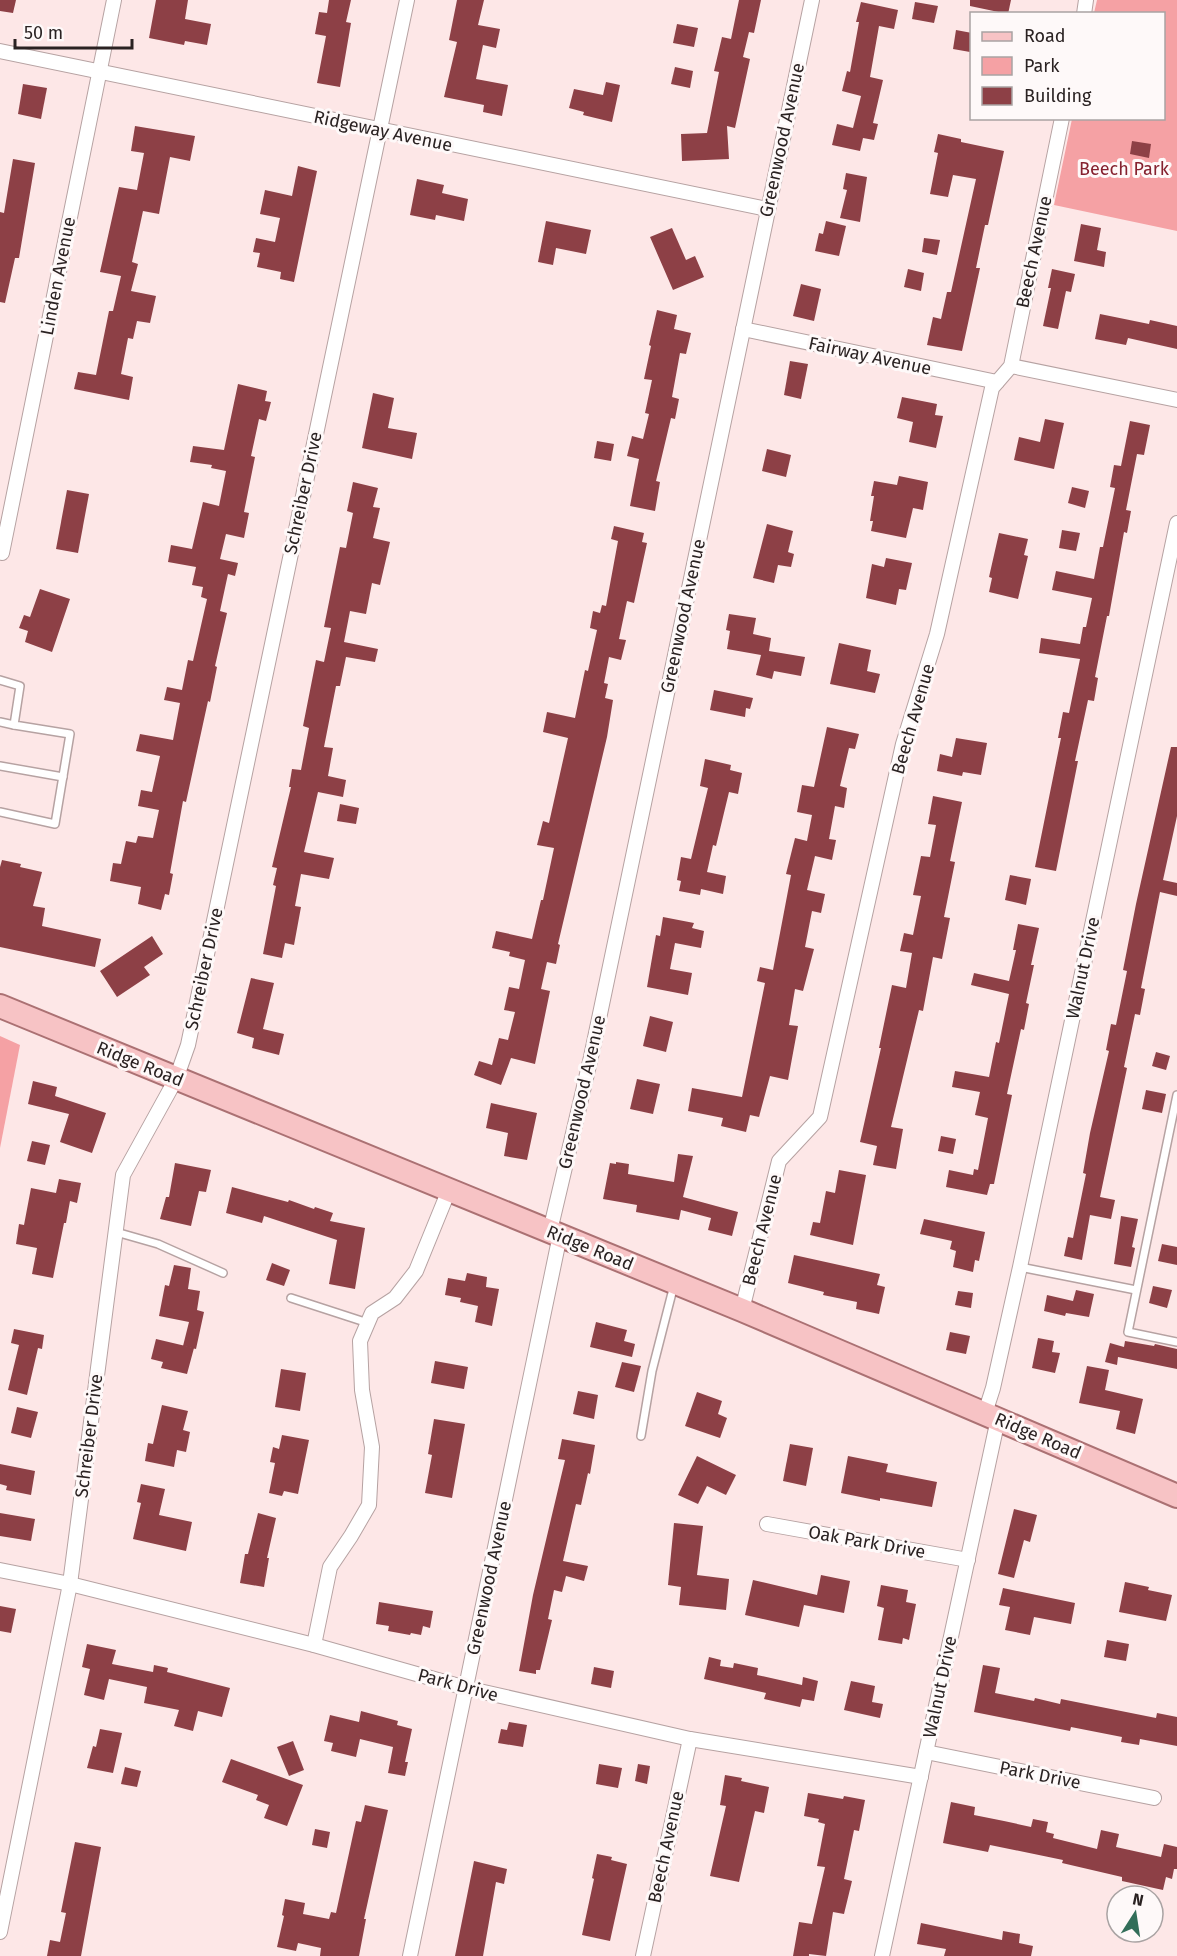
<svg xmlns="http://www.w3.org/2000/svg" width="1177" height="1956" viewBox="0 0 1177 1956" font-family="'Fira Sans',sans-serif">
<rect width="100%" height="100%" fill="#fde7e7"/>
<!-- green -->
<g fill="#f5a1a4">
<path d="M1097,0h80v231l-123,-26 18,-86 92,-1v-104l-70,-1z"/>
<path d="M0,1036l20,9 -20,103z"/>
</g>
<!-- building -->
<g fill="#8d4046">
<path d="M0,0h16l-3,13 -13,-2z"/>
<path d="M156,0h32l-3,19 26,5 -4,21 -22,-4 -1,4 -35,-7z"/>
<path d="M329,0h22l-5,22 5,1 -11,64 -23,-4 9,-47 -11,-2 4,-22 8,1z"/>
<path d="M457,0h27l-6,25 22,4 -4,19 -13,-3 -7,34 32,6 -6,31 -19,-4 1,-7 -40,-8 13,-55 -8,-2z"/>
<path d="M739,0h22l-7,33 -5,-1 -6,25 7,2 -15,69 -8,-2 2,33 -47,2 -1,-27 26,-1 12,-61 -5,-1 8,-34 9,2z"/>
<path d="M970,0h41l-3,14 -38,-8z"/>
<path d="M861,2l37,8 -4,19 -15,-3 -9,51 13,3 -10,43 5,1 -4,16 -11,-2 -3,13 -28,-6 5,-21 16,4 8,-32 -19,-5 5,-20 3,1 9,-50h-3z"/>
<path d="M915,2l23,4 -4,17 -22,-4z"/>
<path d="M677,24l21,4 -4,19 -21,-4z"/>
<path d="M956,30l16,3 -2,19 -17,-3z"/>
<path d="M675,67l18,4 -3,17 -19,-4z"/>
<path d="M606,82l14,3 -8,37 -29,-7 1,-3 -15,-4 5,-19 29,6z"/>
<path d="M23,84l24,4 -6,31 -23,-5z"/>
<path d="M135,126l60,10 -5,25 -20,-4 -11,57 -16,-3 -11,51 6,2 -7,27 25,5 -6,27 -13,-2 -4,18 -5,-1 -7,36 12,3 -4,23 -55,-11 4,-17 18,3 13,-64h4l8,-35 -21,-4 19,-85 18,3 7,-37 -13,-2z"/>
<path d="M938,134l23,5v3l43,9 -16,74h-3l-9,43h4l-18,83 -35,-6 6,-28 8,2 6,-27h4l25,-113 -23,-4 -5,22 -18,-3 8,-41 -4,-1z"/>
<path d="M1132,141l19,3 -2,14 -19,-4z"/>
<path d="M13,159l22,4 -16,95h-4l-10,45 -5,-1v-90l4,1z"/>
<path d="M298,166l19,5 -23,111 -14,-3 1,-7 -24,-5 3,-14 -7,-1 3,-14 19,4 5,-24 -20,-4 5,-24 27,6z"/>
<path d="M846,173l21,4 -7,45 -20,-4 7,-28 -4,-1z"/>
<path d="M417,179l27,6 -2,8 26,6 -4,22 -28,-6 -1,5 -25,-5z"/>
<path d="M546,221l45,9 -5,24 -30,-6 -3,17 -15,-3z"/>
<path d="M826,221l20,5 -7,30 -24,-5 4,-18 4,1z"/>
<path d="M1081,224l20,4 -4,22 9,2 -2,15 -30,-6z"/>
<path d="M672,228l14,32 9,-4 9,21 -31,13 -23,-53z"/>
<path d="M924,238l16,2 -3,15 -15,-3z"/>
<path d="M908,269l16,4 -3,18 -17,-4z"/>
<path d="M1052,269l23,5 -4,18 -5,-1 -8,38 -15,-3 8,-38h-3z"/>
<path d="M801,284l20,5 -7,32 -21,-5z"/>
<path d="M657,310l20,5 -3,14 17,4 -5,21 -6,-1 -8,44 7,2 -4,20 -4,-1 -15,63 4,1 -5,29 -25,-5 9,-47 -12,-3 5,-20 11,3 6,-25 -4,-1 7,-33 -8,-1 7,-33 -2,-1z"/>
<path d="M1100,314l49,10 1,-4 27,6v23l-49,-11 -2,7 -31,-6z"/>
<path d="M790,361l18,3 -7,35 -17,-4z"/>
<path d="M238,384l29,7 -2,10 6,1 -5,19 -7,-2 -8,37 4,1 -11,55 5,1 -5,25 -18,-4 -6,25 18,4 -3,13 -7,-2 -8,37 7,2 -12,53 2,1 -7,35 -2,-1 -22,101 -3,-1 -13,72 3,1 -4,21 -4,-1 -4,16 -23,-6 3,-17 -31,-6 3,-18 8,1 5,-23 10,2 2,-7 15,2 6,-28 -21,-4 3,-16 11,2 8,-36 -24,-5 4,-17 33,6 7,-37 -16,-3 3,-13 15,3 6,-30 5,1 14,-62 -6,-2 2,-10 -11,-2 4,-18 -28,-5 3,-17 21,4 11,-47 16,4 7,-35 -15,-3 1,-3 -22,-3 3,-16 31,4z"/>
<path d="M373,393l21,5 -6,30 29,5 -5,26 -50,-11z"/>
<path d="M902,397l35,7 -2,11 8,1 -7,32 -27,-6 4,-20 -16,-4z"/>
<path d="M1045,419l19,4 -10,46 -40,-9 5,-23 21,5z"/>
<path d="M1130,421l20,4 -6,30 -7,-1 -11,56 5,1 -4,22 -3,-1 -15,84h-2l-12,61 3,1 -4,23 -6,-1 -13,61h3l-22,110 -21,-4 26,-129h-3l5,-26 6,1 11,-54 -41,-6 2,-15 39,6 3,-17h3l6,-29 -40,-8 4,-19 38,8 6,-32h3l12,-59 -5,-1 4,-22 7,1z"/>
<path d="M597,441l17,3 -3,17 -17,-3z"/>
<path d="M767,449l24,6 -5,22 -24,-6z"/>
<path d="M899,476l29,6 -5,28 -10,-2 -7,30 -35,-7 2,-10h-3l4,-25h-3l3,-15 23,4z"/>
<path d="M353,482l25,6 -5,19 7,1 -7,30 17,4 -10,43 -8,-2 -6,31 -16,-3 -6,31 34,7 -3,13 -29,-5 -6,29h-4l-12,61 9,1 -5,28 18,4 -3,17 -25,-5 -14,60 30,6 -5,21 -28,-5 -6,32 6,1 -7,38 -9,-2 -3,15 -19,-4 13,-68 -3,-1 4,-17 -5,-1 19,-80h-2l3,-18 9,1 8,-42 -6,-2 13,-66 8,2 7,-34 -7,-1 16,-80 6,1 7,-35 -6,-2z"/>
<path d="M1072,487l17,4 -4,17 -17,-5z"/>
<path d="M67,490l22,4 -11,59 -22,-4z"/>
<path d="M767,524l26,7 -5,21 6,2 -3,13 -13,-2 -4,18 -21,-5z"/>
<path d="M614,526l30,7 -2,9 5,1 -13,60 -7,-2 -8,38 7,1 -5,20 -12,-3 -5,26 4,1 -3,14 8,2 -6,37 -49,207 2,1 -4,19 -9,-2 -6,27 9,2 -15,73 -24,-6 -10,27 -27,-10 5,-14 13,4 7,-27 9,2 7,-28 -11,-2 5,-23 10,2 6,-29 -16,-4 1,-4 -18,-4 4,-17 36,8 9,-39h2l11,-52 -17,-3 6,-24 6,2 19,-85 -25,-6 4,-20 28,6 10,-48 3,1 9,-41 -7,-2 3,-17 7,2 2,-8 4,1 12,-65 -7,-2z"/>
<path d="M1062,530l18,3 -4,18 -17,-3z"/>
<path d="M999,533l29,6 -4,16 4,1 -10,43 -29,-7 3,-14 -3,-1z"/>
<path d="M886,558l26,5 -6,27 -7,-1 -3,16 -30,-7 6,-34 12,3z"/>
<path d="M40,589l30,10 -18,53 -27,-10 3,-11 -9,-3 5,-13 6,2z"/>
<path d="M729,614l27,4 -3,16 18,4 -2,13 36,6 -4,19 -27,-5 -2,8 -16,-4 5,-20 -34,-6 3,-18 -4,-1z"/>
<path d="M839,643l32,7 -4,21 13,3 -5,19 -45,-9z"/>
<path d="M714,690l39,8 -3,11 -4,-1 -1,9 -35,-7z"/>
<path d="M827,727l32,7 -4,15 -6,-1 -9,38 7,2 -3,20 -9,-2 -6,33 7,1 -4,20 -17,-4 -8,34 18,4 -4,19 -9,-2 -7,36 9,2 -11,42 -8,-2 -6,36 9,1 -10,54 -18,-4 -11,41 -9,-2 -4,17 -25,-6 2,-8 -35,-7 4,-23 50,9 23,-114 -8,-2 3,-14 13,3 18,-95 -5,-1 9,-36 12,3 5,-26 -15,-3 5,-27 12,2z"/>
<path d="M956,738l31,5 -6,32 -18,-3 -1,4 -25,-5 3,-17 12,3z"/>
<path d="M1171,747h6v69l-14,64 14,3v13l-17,-4 -19,96 4,1 -5,26 -5,-1 -11,53 3,1 -27,129 15,3 -4,19 -21,-4 -8,45 -18,-4 4,-19 5,1 13,-64 -3,-1 7,-40 19,-82 -3,-1 5,-26 5,1 11,-54 -4,-1 13,-66z"/>
<path d="M705,759l26,6 -1,5 12,3 -4,21 -9,-2 -13,54 -3,-1 -6,27 19,4 -3,18 -22,-5 -1,6 -21,-4 2,-10 -4,-1 4,-23 10,2 17,-71 -8,-2z"/>
<path d="M933,796l29,6 -12,59 5,1 -11,55 6,1 -8,41 -9,-2 -10,54 -4,-1 -28,117 12,2 -7,40 -23,-4 4,-19 -17,-4 21,-94h-2l13,-63 14,3 6,-35 -12,-2 4,-18 9,2 8,-39 -8,-1 8,-39 9,1 6,-32 -8,-1z"/>
<path d="M340,804l19,4 -3,16 -19,-3z"/>
<path d="M2,860l19,4 -1,3 22,5 -9,34 12,2 -3,18 59,13 -6,28 -95,-20v-80z"/>
<path d="M1010,875l21,4 -5,26 -21,-5z"/>
<path d="M663,917l31,6 -2,5 12,3 -3,17 -26,-5 -5,26 22,4 -4,22 -41,-8 9,-52 4,1z"/>
<path d="M1018,924l21,4 -8,37h3l-8,38 3,1 -5,26 -3,-1 -14,65 5,1 -18,89h-4l-3,11 -41,-8 3,-17 24,5 1,-6 4,1 10,-52 -13,-3 5,-23 -28,-5 3,-16 34,6 7,-35 3,1 10,-49 -38,-9 3,-12 35,8 7,-31h-3z"/>
<path d="M152,936l11,18 -19,13 6,8 -33,22 -17,-26z"/>
<path d="M251,978l23,5 -11,46 21,5 -5,21 -27,-7 2,-10 -17,-5z"/>
<path d="M650,1016l23,6 -7,30 -23,-6z"/>
<path d="M1156,1052l14,4 -4,14 -14,-4z"/>
<path d="M637,1079l23,5 -7,30 -23,-5z"/>
<path d="M33,1081l24,6 -2,9 51,17 -14,40 -32,-11 9,-28 -41,-10z"/>
<path d="M1146,1090l20,4 -4,19 -20,-4z"/>
<path d="M491,1103l46,10 -10,47 -23,-4 4,-23 -22,-5z"/>
<path d="M941,1136l15,3 -3,15 -15,-3z"/>
<path d="M32,1141l18,4 -5,20 -18,-4z"/>
<path d="M678,1154l15,2 -10,41 55,15 -6,24 -24,-6 3,-12 -30,-8 -2,10 -43,-8 1,-7 -34,-6 7,-36 6,1v-2l13,2 -1,10 46,8z"/>
<path d="M175,1163l36,7 -5,22 -7,-1 -8,35 -31,-7 6,-22h3z"/>
<path d="M839,1170l27,5 -13,70 -43,-10 3,-13 7,1 6,-32 9,2z"/>
<path d="M59,1179l22,4 -4,20 -7,-2 -4,22h-2l-11,55 -21,-4 5,-26 -21,-4 3,-20 5,1 7,-37 25,5z"/>
<path d="M232,1187l56,15 1,-2 25,9 1,-2 18,6 -3,8 35,7 -10,61 -26,-5 8,-44 -73,-24 -2,7 -36,-10z"/>
<path d="M1121,1216l17,3 -6,28 3,1 -4,19 -17,-3z"/>
<path d="M924,1219l61,13 -6,29 -4,-1 -2,12 -20,-5 3,-16 -6,-2 2,-8 -32,-7z"/>
<path d="M1162,1244l15,3v18l-19,-4z"/>
<path d="M794,1255l86,19 -3,11 8,2 -6,27 -23,-5 1,-7 -34,-7 1,-3 -36,-9z"/>
<path d="M272,1263l18,7 -6,16 -18,-6z"/>
<path d="M174,1265l17,3 -3,21 12,2 -3,19 7,2 -8,37 -13,-3 6,-24 -30,-6 6,-31 4,1z"/>
<path d="M467,1273l20,4 -1,10 13,2 -7,37 -17,-4 3,-16 -18,-4 1,-4 -16,-3 3,-17 17,3z"/>
<path d="M1153,1286l19,4 -5,18 -18,-5z"/>
<path d="M1076,1290l18,4 -5,23 -23,-4 -1,3 -21,-5 3,-16 26,6z"/>
<path d="M958,1291l15,2 -2,15 -16,-3z"/>
<path d="M596,1322l31,8 -3,11 11,3 -3,13 -42,-10z"/>
<path d="M14,1329l30,6 -2,14 -4,-1 -11,47 -19,-5 11,-45 -8,-2z"/>
<path d="M950,1332l20,4 -4,18 -20,-4z"/>
<path d="M1038,1338l16,3 -2,11 8,1 -5,20 -23,-5z"/>
<path d="M156,1339l38,9 -7,26 -26,-6 2,-6 -12,-3z"/>
<path d="M1125,1341l29,5 1,-2 22,5v20l-59,-12 -1,8 -12,-3 5,-19 14,4z"/>
<path d="M435,1361l33,6 -4,22 -33,-6z"/>
<path d="M622,1362l19,4 -7,26 -19,-5z"/>
<path d="M1087,1366l22,4 -4,20 38,9 -8,35 -19,-5 4,-18 -41,-8z"/>
<path d="M281,1369l25,4 -6,38 -25,-4z"/>
<path d="M578,1391l20,4 -4,24 -21,-5z"/>
<path d="M697,1392l25,9 -4,13 9,4 -7,20 -35,-12z"/>
<path d="M162,1405l26,6 -5,19 7,2 -4,20 -9,-2 -3,17 -29,-6 3,-18 5,1z"/>
<path d="M17,1407l21,5 -7,26 -20,-5z"/>
<path d="M434,1419l31,5 -13,74 -27,-5 7,-38 -4,-1z"/>
<path d="M282,1435l27,5 -11,54 -14,-3 -2,5 -13,-3 6,-30 -5,-1 3,-15 6,2z"/>
<path d="M562,1439l33,6 -5,29 -2,-1 -7,32 -5,-1 -13,57 25,5 -4,15 -18,-5 -4,16 -8,-2 -6,29 4,1 -12,50h-4v4l-17,-3 14,-76 32,-135 -7,-1z"/>
<path d="M790,1444l23,4 -7,38 -23,-5z"/>
<path d="M697,1456l39,19 -10,20 -19,-9 -9,18 -20,-9z"/>
<path d="M848,1456l40,8 -2,8 51,10 -5,25 -52,-9v3l-39,-8z"/>
<path d="M0,1464l35,7 -4,24 -25,-5 1,-4 -7,-2z"/>
<path d="M141,1484l24,5 -6,26 33,7 -6,29 -53,-12 8,-36 -4,-1z"/>
<path d="M1014,1509l23,6 -7,27 -6,-2 -10,38 -16,-4z"/>
<path d="M0,1513l35,6 -4,22 -31,-5z"/>
<path d="M258,1513l18,5 -9,40h2l-5,29 -24,-4 5,-29h3z"/>
<path d="M674,1523l29,3 -6,49 32,4 -3,31 -47,-5 2,-18 -13,-2z"/>
<path d="M821,1575l29,6 -6,32 -40,-8 -5,22 -54,-12 8,-35 64,15z"/>
<path d="M1125,1582l24,5 -1,3 24,5 -6,26 -47,-9z"/>
<path d="M881,1585l27,5 -2,12 10,2 -7,36 -6,-2 -1,6 -24,-4 6,-32 -7,-2z"/>
<path d="M1003,1588l72,15 -4,21 -37,-7 -4,18 -25,-5 5,-23 -11,-2z"/>
<path d="M379,1602l54,9 -3,17 -7,-2 -2,9 -10,-2 -1,2 -22,-4 1,-5 -13,-2z"/>
<path d="M0,1606l16,3 -5,24 -11,-2z"/>
<path d="M1107,1640l22,4 -3,17 -22,-4z"/>
<path d="M87,1644l29,6 -4,14 41,8 1,-7 14,3 -1,4 63,16 -8,29 -24,-6 -5,20 -19,-5 5,-16 -35,-7 3,-16 -38,-8 -5,21 -20,-5 6,-26 -8,-2z"/>
<path d="M709,1657l12,3 -1,6 13,2 1,-5 24,5 -1,7 45,10 1,-8 15,4 -4,20 -12,-2 -2,8 -36,-8 2,-6 -62,-14z"/>
<path d="M983,1665l17,3 -5,25 39,8 1,-3 25,6 1,-5 95,19 1,-5 20,4v29l-37,-7 -1,6 -18,-3 1,-5 -51,-10 -1,4 -96,-19z"/>
<path d="M594,1667l20,4 -3,17 -20,-4z"/>
<path d="M851,1681l24,5 -3,16 11,2 -3,14 -36,-8z"/>
<path d="M361,1711l37,10 -1,4 15,4 -7,33h3l-3,14 -17,-3 5,-26 -33,-8 -4,18 -25,-6 2,-8 -9,-2 6,-26 29,7z"/>
<path d="M509,1722l18,3 -4,22 -25,-4 3,-14 6,1z"/>
<path d="M100,1729l22,4 -9,40 -26,-5 6,-22 3,1z"/>
<path d="M293,1741l11,29 -15,6 -12,-29z"/>
<path d="M231,1759l72,26 -16,41 -23,-8 5,-13 -13,-5 2,-5 -36,-13z"/>
<path d="M599,1764l23,4 -4,20 -22,-4z"/>
<path d="M638,1764l12,2 -3,18 -12,-3z"/>
<path d="M125,1767l16,4 -4,16 -16,-3z"/>
<path d="M725,1775l17,3 -1,3 28,6 -5,26 -9,-2 -16,71 -29,-6 16,-70 -6,-1z"/>
<path d="M808,1793l35,6 1,-3 21,4 -6,31 -5,-1 -10,49 8,2 -8,33 -11,-2 -7,44 -17,-2v2h-16l6,-34 13,2 13,-57 -8,-1 8,-42 -7,-2 1,-3 -15,-3z"/>
<path d="M951,1802l24,5 -1,8 30,6 27,6 2,-8 15,3 -2,10 8,2 -1,4 44,11 4,-19 18,4 -3,13 45,10 3,-13 13,3v22h-3l-2,10 -6,-2 -3,13 -41,-9v-4l-60,-14 1,-3 -73,-15 -2,7 -45,-9z"/>
<path d="M365,1805l23,5 -24,109h2l-7,37h-39l1,-8 -23,-5 -2,8 -19,-4 7,-31 -2,-1 3,-16 20,4 -2,11 26,5 2,-7 5,1 20,-92 5,1z"/>
<path d="M315,1829l15,3 -3,16 -15,-3z"/>
<path d="M75,1842l26,5 -20,109h-34l3,-16 10,2 6,-29 -5,-1z"/>
<path d="M597,1854l15,3 -1,3 16,4 -17,77 -28,-6 12,-56 -2,-1z"/>
<path d="M474,1861l33,8 -3,15 -8,-2 -13,74h-28z"/>
<path d="M921,1923l81,17 1,-9 17,3 -1,9 14,3 -2,10h-87l2,-7 -29,-5z"/>
</g>
<g fill="none" stroke-linecap="round" stroke-linejoin="round">
<defs>
<g id="lane">
<path d="M0,680l20,6 -6,39 56,9 -15,90 -55,-12"/>
<path d="M0,722l14,3"/>
<path d="M0,766l63,11"/>
<path d="M1177,1095l-49,237 49,10"/>
<path d="M116,1232l42,12 65,29"/>
<path d="M1020,1267l116,23"/>
<path d="M291,1298l77,25"/>
<path d="M641,1436l11,-65 22,-86"/>
</g>
<g id="street">
<path d="M1084,14l2,-14"/>
<path d="M0,51l767,158"/>
<path d="M743,329l254,53"/>
<path d="M1011,366l166,34"/>
<path d="M2,553l112,-553"/>
<path d="M550,1231l41,-174 221,-1057"/>
<path d="M742,1310l37,-149 41,-44 83,-373 34,-110 55,-246 19,-22 51,-248"/>
<path d="M985,1413l8,-25 27,-121 157,-744"/>
<path d="M767,1524l201,36"/>
<path d="M0,1570l70,14 244,61 152,43 224,51 231,38"/>
<path d="M314,1645l16,-78 21,-31 18,-31 3,-58 -10,-57 -2,-49 12,-28 23,-15 21,-27 33,-81"/>
<path d="M926,1752l228,46"/>
<path d="M0,1932l70,-348 53,-409 53,-96 12,-34 219,-1045"/>
<path d="M410,1956l150,-721"/>
<path d="M643,1956l47,-217"/>
<path d="M882,1956l116,-537"/>
</g>
<path id="primary" d="M0,1006l742,304 435,186"/>
</defs>
<!-- lane casing -->
<use href="#lane" stroke="#b6a2a2" stroke-width="10"/>
<!-- street casing -->
<use href="#street" stroke="#b6a2a2" stroke-width="16"/>
<!-- primary casing -->
<use href="#primary" stroke="#ab7173" stroke-width="26"/>
<!-- lane -->
<use href="#lane" stroke="#fff" stroke-width="7"/>
<!-- street -->
<use href="#street" stroke="#fff" stroke-width="14"/>
<!-- primary -->
<use href="#primary" stroke="#f7c3c5" stroke-width="22"/>
</g>
<g text-anchor="middle" dominant-baseline="central" stroke-width="6" stroke-linejoin="round" paint-order="stroke">
<!-- street labels -->
<g font-size="18" fill="#2a2222" stroke="#fef9f9">
<text transform="translate(383 131) rotate(12)">Ridgeway Avenue</text>
<text transform="translate(782 140) rotate(-78)">Greenwood Avenue</text>
<text transform="translate(1034 252) rotate(-78)">Beech Avenue</text>
<text transform="translate(58 276) rotate(-79)">Linden Avenue</text>
<text transform="translate(870 356) rotate(12)">Fairway Avenue</text>
<text transform="translate(303 493) rotate(-78)">Schreiber Drive</text>
<text transform="translate(683 616) rotate(-78)">Greenwood Avenue</text>
<text transform="translate(913 719) rotate(-74)">Beech Avenue</text>
<text transform="translate(1083 968) rotate(-78)">Walnut Drive</text>
<text transform="translate(204 969) rotate(-78)">Schreiber Drive</text>
<text transform="translate(140 1064) rotate(22)">Ridge Road</text>
<text transform="translate(582 1092) rotate(-77)">Greenwood Avenue</text>
<text transform="translate(762 1230) rotate(-76)">Beech Avenue</text>
<text transform="translate(590 1248) rotate(22)">Ridge Road</text>
<text transform="translate(89 1436) rotate(-83)">Schreiber Drive</text>
<text transform="translate(1038 1436) rotate(23)">Ridge Road</text>
<text transform="translate(867 1542) rotate(10)">Oak Park Drive</text>
<text transform="translate(489 1578) rotate(-78)">Greenwood Avenue</text>
<text transform="translate(458 1685) rotate(15)">Park Drive</text>
<text transform="translate(940 1687) rotate(-78)">Walnut Drive</text>
<text transform="translate(1040 1775) rotate(11)">Park Drive</text>
<text transform="translate(666 1847) rotate(-78)">Beech Avenue</text>
</g>
<!-- park labels -->
<g font-size="18" fill="#85212f" stroke="#fef9f9">
<text x="1124" y="169">Beech Park</text>
</g>
</g>
<!-- legend -->
<rect x="970" y="12" width="195" height="108" fill="#fef9f9" stroke="#a9a3a3" stroke-width="1.5"/>
<rect x="982" y="32" width="30" height="9" fill="#f7c3c5" stroke="#a9a3a3" stroke-width="1.5"/>
<text x="1024" y="42" font-size="18" fill="#2a2222">Road</text>
<rect x="982" y="57" width="30" height="18" fill="#f5a1a4" stroke="#a9a3a3" stroke-width="1.5"/>
<text x="1024" y="72" font-size="18" fill="#2a2222">Park</text>
<rect x="982" y="87" width="30" height="18" fill="#8d4046" stroke="#a9a3a3" stroke-width="1.5"/>
<text x="1024" y="102" font-size="18" fill="#2a2222">Building</text>
<!-- north arrow -->
<g transform="translate(1135 1914) rotate(12)"><circle r="28" fill="#fef9f9" stroke="#a9a3a3" stroke-width="1.5"/>
<path d="M0-4.5L10 22L0 15L-10 22Z" fill="#326e59"/>
<text y="-9" font-size="16" font-weight="bold" text-anchor="middle" fill="#2a2222">N</text>
</g>
<!-- scale -->
<path d="M15 39v9h117v-9" fill="none" stroke="#2a2222" stroke-width="3"/>
<text x="24" y="39" font-size="18" fill="#2a2222" stroke="#fef9f9" stroke-width="4.5" paint-order="stroke">50 m</text>
</svg>
